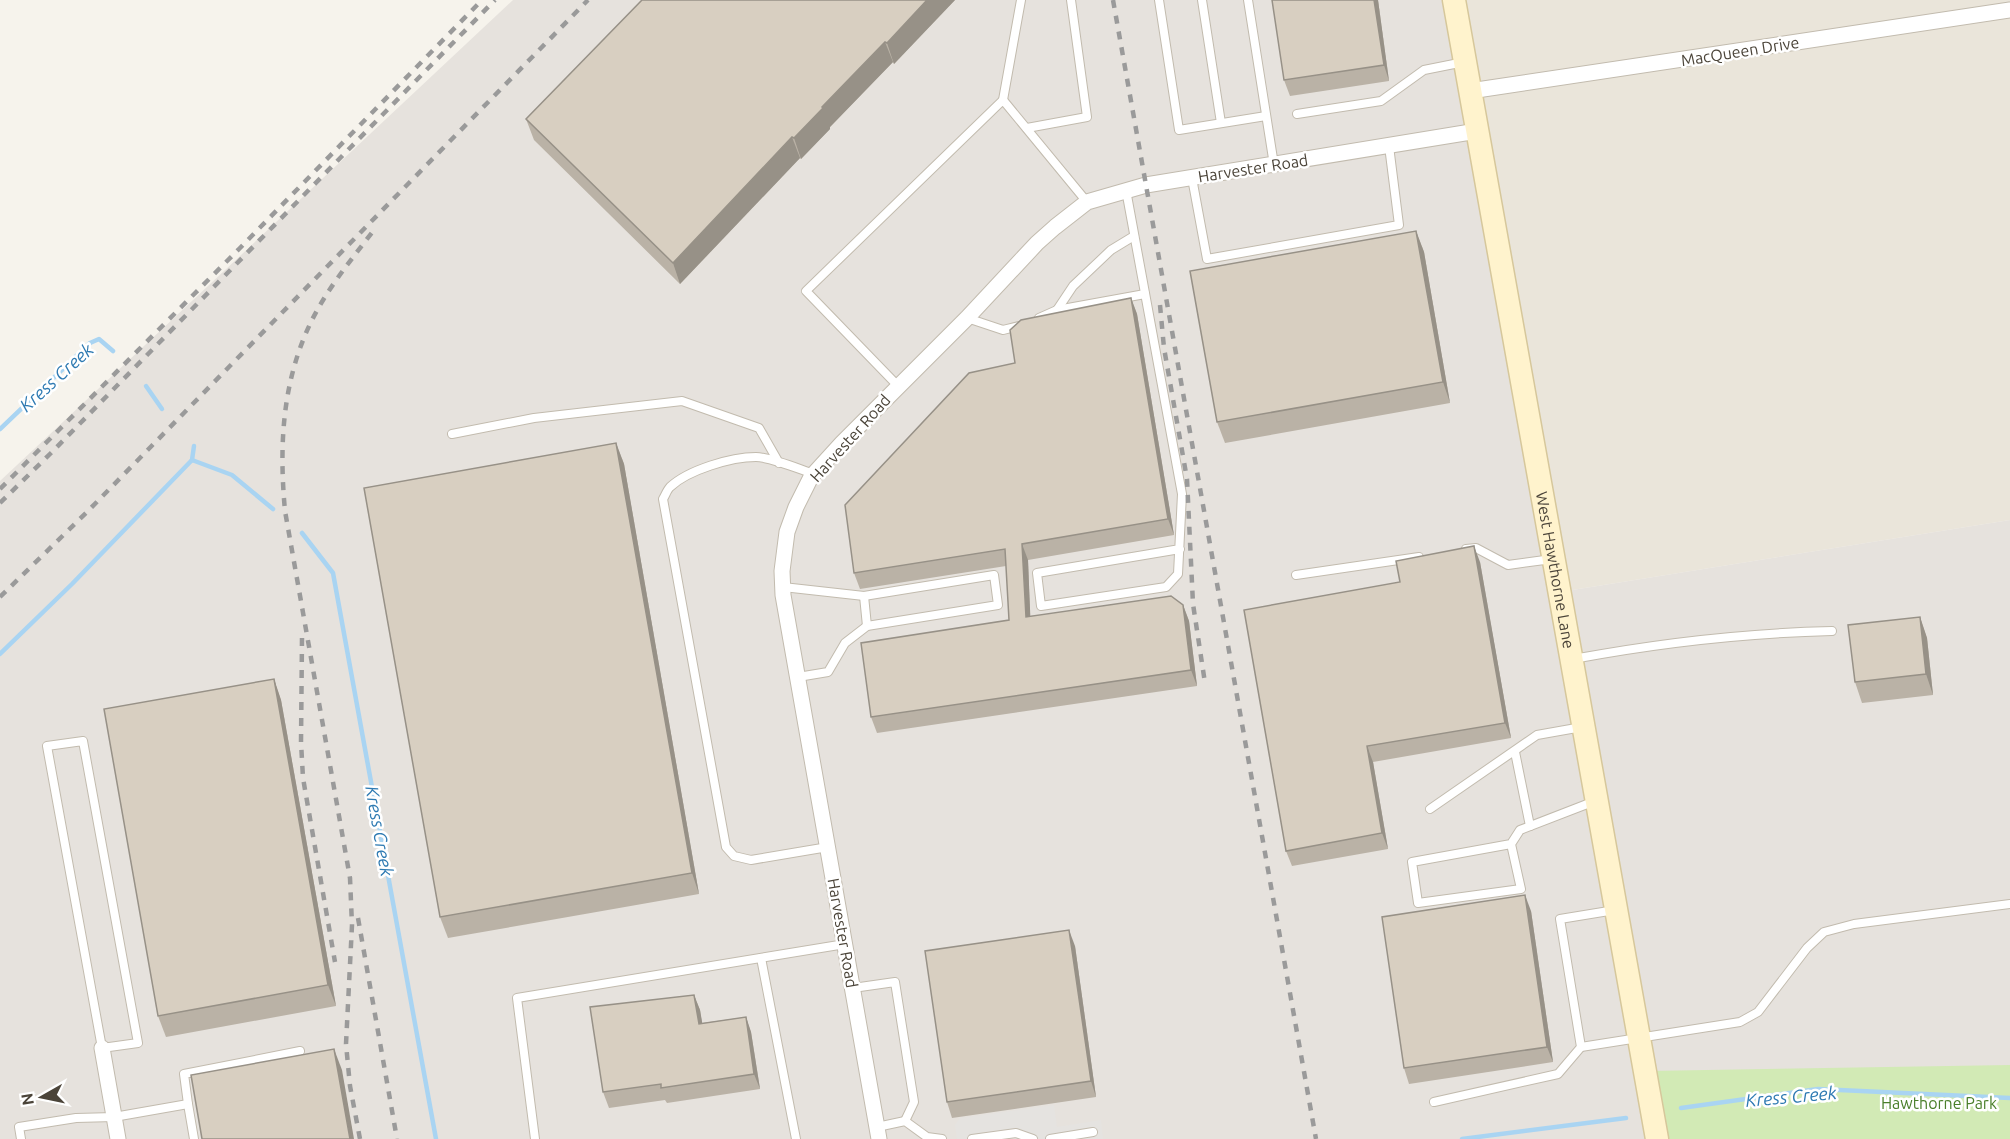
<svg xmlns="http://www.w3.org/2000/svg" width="2010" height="1139" viewBox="0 0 2010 1139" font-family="Ubuntu,sans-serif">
<rect width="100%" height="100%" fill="#f6f3ec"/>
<!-- residential -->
<path fill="#eae5da" d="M1462,0h548v520l-444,71z"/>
<!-- industrial -->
<path fill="#e6e2dd" d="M513,0h948l105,591 444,-71v548l-351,71h-1659v-658z"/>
<!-- green -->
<path fill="#d2eab5" d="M2010,1065v74h-353l-10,-68z"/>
<!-- parking -->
<path fill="#e5e3e0" d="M1054,1105l3,22 44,-7 2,19h-146l-2,-14 5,-7z"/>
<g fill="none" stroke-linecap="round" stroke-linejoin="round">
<!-- stream -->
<g stroke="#a9d4f2" stroke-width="4.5">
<path d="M146,386l16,23"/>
<path d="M0,429l90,-86 9,-4 14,12"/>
<path d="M192,460l40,15 41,34"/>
<path d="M192,460l2,-14"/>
<path d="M302,533l31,40 103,566"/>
<path d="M0,654l72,-70 120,-124"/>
<path d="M1681,1108l137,-19 192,9"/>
<path d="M1462,1139l164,-21"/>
</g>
<defs>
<g id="lane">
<path d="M1159,0l20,130 87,-14"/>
<path d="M1202,0l19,123"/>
<path d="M1248,0l26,165"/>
<path d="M1003,100l18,-100"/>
<path d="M1297,114l84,-13 43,-31 40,-8"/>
<path d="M1027,128l60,-11 -16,-117"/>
<path d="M1192,178l15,81 192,-34 -10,-79"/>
<path d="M1126,190l56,304 -4,80 -12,13 -125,19 -4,-33 143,-24"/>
<path d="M1057,310l16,-24 38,-36 23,-14"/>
<path d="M967,318l36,12 20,-5"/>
<path d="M1039,318l18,-8 88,-16"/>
<path d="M898,386l-92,-95 197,-191 84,102"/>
<path d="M452,434l82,-16 148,-17 77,27 20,35"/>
<path d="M814,474c-15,-5 -44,-17 -58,-17 -25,0 -68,13 -86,30 -3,3 -5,9 -7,12l63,348 8,9 17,4 77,-13"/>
<path d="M1466,549l10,-1 32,17 44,-6"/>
<path d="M1296,575l123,-18"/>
<path d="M783,587l81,9 130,-21 4,30 -131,21 -22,17 -17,29 -30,5"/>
<path d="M864,596l3,30"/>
<path d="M1573,659c86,-16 172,-26 259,-28"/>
<path d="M83,741l55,302 -36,5 -55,-302z"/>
<path d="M1515,752l15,74"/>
<path d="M1430,809l107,-74 45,-8"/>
<path d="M1511,844l-99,18 6,41 103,-14 -10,-45 9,-14 75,-29"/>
<path d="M761,958l35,181"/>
<path d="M853,988l42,-6 19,120 -9,19"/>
<path d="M1581,1047l159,-25 18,-10 49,-64 17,-16 30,-8 156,-20"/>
<path d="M1434,1102l124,-28 23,-27 -21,-128 55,-9"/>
<path d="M188,1104l-4,-30 116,-23"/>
<path d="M877,1127l28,-6 22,16 15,2"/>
<path d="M21,1139l-2,-12 57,-9 38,-1 74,-13 6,35"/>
<path d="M535,1139l-18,-141 328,-54"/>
<path d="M972,1139l44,-6 17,6"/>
<path d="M1050,1139l43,-7"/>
</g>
<g id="street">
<path d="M1470,91l540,-81"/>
<path d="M102,1048l16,91"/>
<path d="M879,1139l-96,-544 -1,-24 5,-39 9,-25 15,-30 31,-34 125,-125 70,-75 18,-16 32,-25 59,-17 331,-54"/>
</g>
<g id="secondary">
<path id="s1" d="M1454,0l203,1139"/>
</g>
</defs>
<!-- lane casing -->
<use href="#lane" stroke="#c2bbae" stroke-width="10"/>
<!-- street casing -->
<use href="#street" stroke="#c2bbae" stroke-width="17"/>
<!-- secondary casing -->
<use href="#secondary" stroke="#d6c79b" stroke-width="25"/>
<!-- lane -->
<use href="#lane" stroke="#fff" stroke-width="8"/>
<!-- street -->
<use href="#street" stroke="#fff" stroke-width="15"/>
<!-- secondary -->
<use href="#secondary" stroke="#fff3cd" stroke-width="22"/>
<!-- rail -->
<g stroke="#9a9a9a" stroke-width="4.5" stroke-dasharray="8 8" stroke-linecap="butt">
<path d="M1113,0l203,1139"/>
<path d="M1160,305l4,43 23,131 6,125 12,79"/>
<path d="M0,489l239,-240 243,-249"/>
<path d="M0,503l51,-50 444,-453"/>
<path d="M0,597l87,-85 501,-512"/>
<path d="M302,638l-1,104 2,36 32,184"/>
<path d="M358,918l39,221"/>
<path d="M360,1139l-10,-53 -4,-42 6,-119 -2,-47 -65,-367c-6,-65 -3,-129 26,-189 16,-33 40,-62 63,-92"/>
</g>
</g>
<!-- wall -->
<g fill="#bab2a6">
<path d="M642,0h313l-61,64 -1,-2 -63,65v2l-29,30 -1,-1 -120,126 -146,-144 -8,-21z"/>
<path d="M1378,0l11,81 -99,15 -6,-16z"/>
<path d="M1416,231l8,21 26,151 -225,40 -8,-21z"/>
<path d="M1131,298l6,16 37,221 -146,25 2,56 153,-11 6,16 8,65 -320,47 -6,-16 138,-97 -3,-54 -146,23 -6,-16 161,-210z"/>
<path d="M616,443l8,21 75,430 -251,44 -8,-21z"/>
<path d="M1480,562l31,176 -138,24 15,87 -96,17 -6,-15z"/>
<path d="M1920,617l7,21 6,57 -71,8 -7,-21z"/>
<path d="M274,679l7,21 55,306 -170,31 -8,-21z"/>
<path d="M1531,911l22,151 -144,22 -5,-16z"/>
<path d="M1075,946l21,151 -144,21 -5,-16z"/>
<path d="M694,995l6,15 2,13 44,-6 5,15 9,57 -93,14 -2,-3 -56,8 -6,-16z"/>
</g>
<!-- shaded-wall -->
<g fill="#979187">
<path d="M927,0h28l-61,64 -7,-21z"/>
<path d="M1374,0h4l11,81 -5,-16z"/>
<path d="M885,42l8,20 -63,65v2l-29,30 -7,-21 28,-31z"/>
<path d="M792,137l8,21 -120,126 -7,-21z"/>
<path d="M1416,231l8,21 26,151 -7,-21z"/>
<path d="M1131,298l6,16 37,221 -6,-16z"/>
<path d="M616,443l8,21 75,430 -7,-21z"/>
<path d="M1022,544l6,16 3,73 -5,-16z"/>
<path d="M1474,546l6,16 31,176 -6,-15z"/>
<path d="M1183,605l6,16 8,65 -6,-16z"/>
<path d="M1920,617l7,21 6,57 -7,-21z"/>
<path d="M274,679l7,21 55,306 -8,-21z"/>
<path d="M1367,746l6,16 15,87 -6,-16z"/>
<path d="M1525,895l6,16 22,151 -6,-15z"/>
<path d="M1069,930l6,16 21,151 -5,-16z"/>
<path d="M694,995l6,15 5,29 -6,-15z"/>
<path d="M746,1017l5,15 9,57 -6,-15z"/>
<path d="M334,1049l8,21 12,69h-4z"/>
</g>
<!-- building -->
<g fill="#d8cfc1" stroke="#979187" stroke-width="1.5">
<path d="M642,0h285l-40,43 -2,-1 -63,65 1,1 -29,30 -2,-1 -119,126 -147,-144z"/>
<path d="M1272,0h102l10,65 -100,15z"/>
<path d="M1416,231l27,151 -226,40 -27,-151z"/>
<path d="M1131,298l37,221 -146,25 4,73 145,-21 12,9 8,65 -320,47 -10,-74 148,-23 -4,-71 -151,24 -9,-68 124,-132 46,-10 -5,-33 11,-10z"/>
<path d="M616,443l76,430 -252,44 -76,-429z"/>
<path d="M1474,546l31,177 -138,23 15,87 -96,18 -42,-241 156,-28 -4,-21z"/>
<path d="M1920,617l6,57 -71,8 -7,-57z"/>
<path d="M274,679l54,306 -170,31 -54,-307z"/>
<path d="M1525,895l22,152 -143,21 -22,-151z"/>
<path d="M1069,930l22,151 -144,21 -22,-151z"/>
<path d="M694,995l5,29 47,-7 8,57 -93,14v-4l-58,8 -13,-85z"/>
<path d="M334,1049l16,90h-148l-11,-64z"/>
</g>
<g text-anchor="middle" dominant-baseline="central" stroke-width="5" stroke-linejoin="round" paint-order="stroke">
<!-- street labels -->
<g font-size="16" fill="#4b4439" stroke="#fff">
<text transform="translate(1740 51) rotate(-9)">MacQueen Drive</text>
<text transform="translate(1253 168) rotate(-9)">Harvester Road</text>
<text transform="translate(850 438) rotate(-48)">Harvester Road</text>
<text stroke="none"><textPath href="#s1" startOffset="579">West Hawthorne Lane</textPath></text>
<text transform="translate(843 933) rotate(80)">Harvester Road</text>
</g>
<!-- park labels -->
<g font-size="16" fill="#4a7f2a" stroke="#fff">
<text x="1939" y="1103">Hawthorne Park</text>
</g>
<!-- water labels -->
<g font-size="18" font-style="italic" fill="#2e7ab2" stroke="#fff">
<text transform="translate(56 377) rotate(-42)">Kress Creek</text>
<text transform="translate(380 831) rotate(80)">Kress Creek</text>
<text transform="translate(1791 1096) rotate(-5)">Kress Creek</text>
</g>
</g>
<!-- north arrow -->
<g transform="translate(42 1097) rotate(261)" stroke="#ffffff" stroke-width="4.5" paint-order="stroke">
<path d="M0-4.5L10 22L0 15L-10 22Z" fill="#4b4439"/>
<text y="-9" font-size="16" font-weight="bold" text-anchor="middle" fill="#4b4439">N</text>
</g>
</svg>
